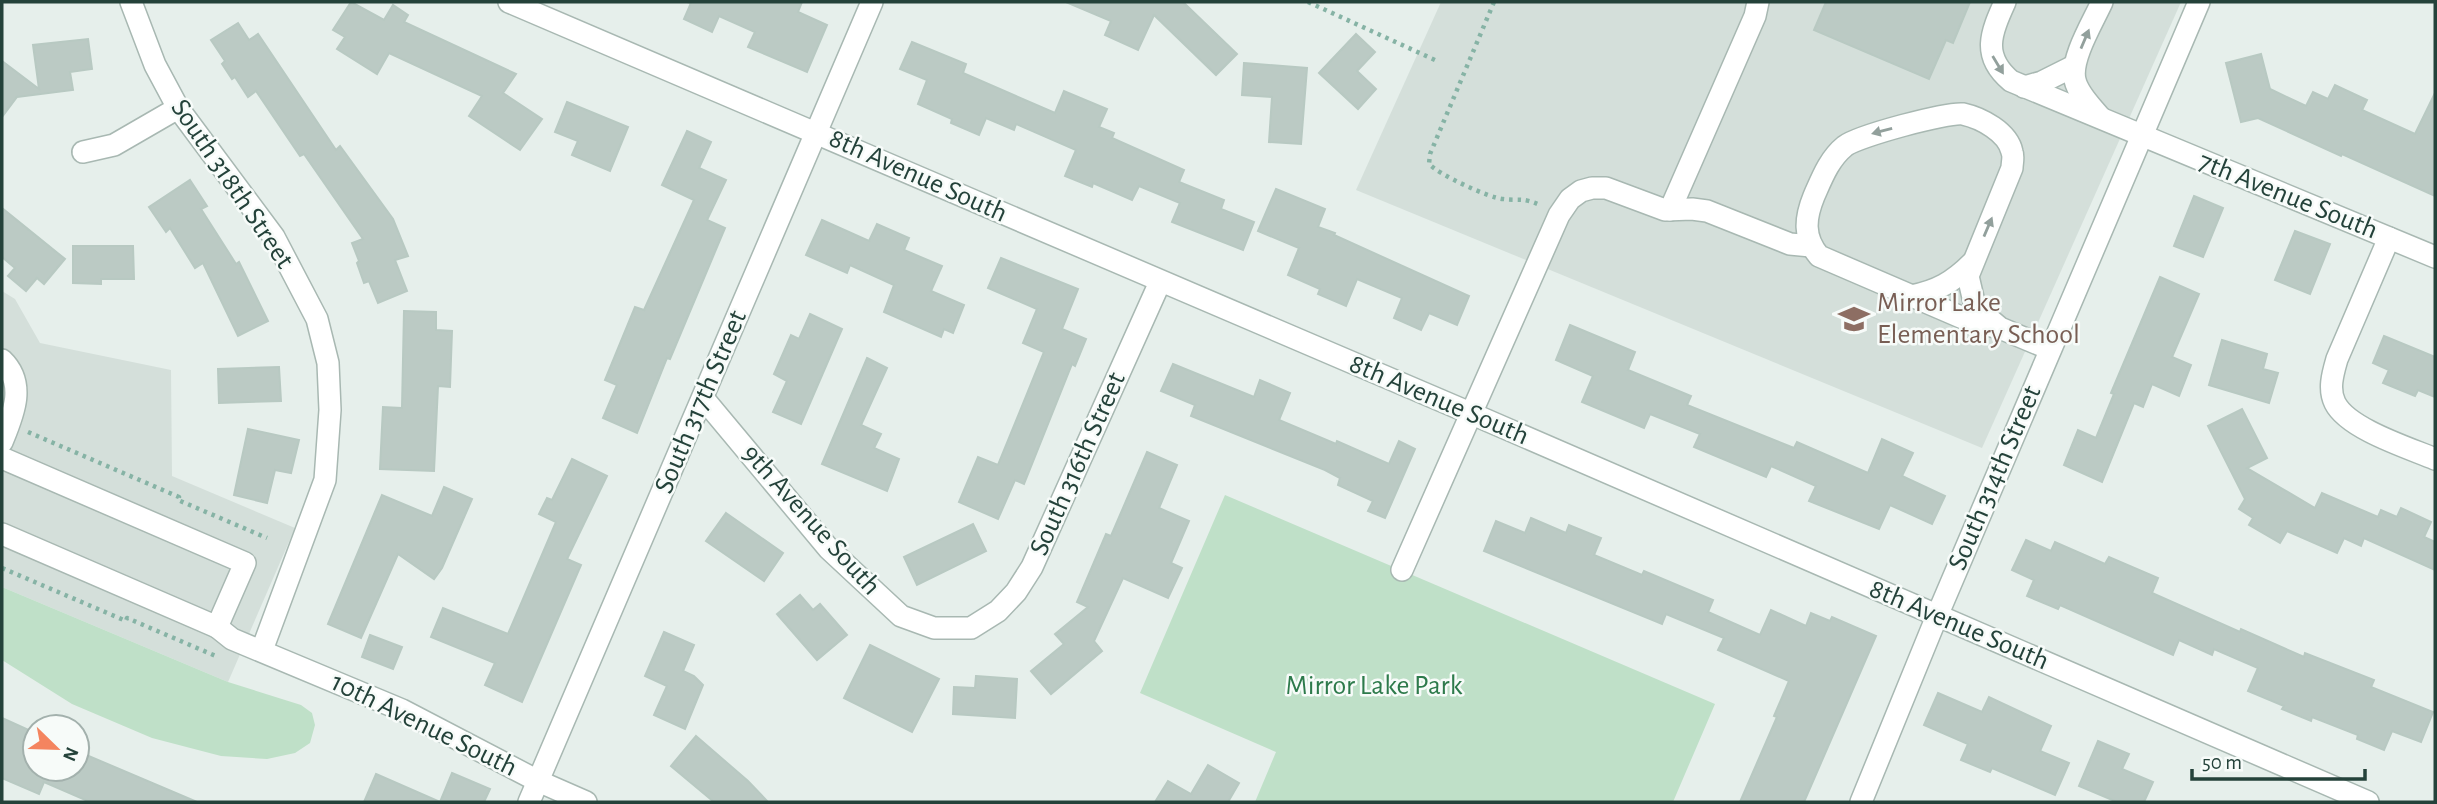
<svg xmlns="http://www.w3.org/2000/svg" width="2437" height="804" viewBox="0 0 2437 804" font-family="'Alegreya Sans',sans-serif">
<rect width="100%" height="100%" fill="#e6efeb"/>
<!-- built -->
<g fill="#d4dfda">
<path d="M1441,2h740l-199,446 -626,-258z"/>
<path d="M2,291l13,8 25,44 131,27 1,106 123,52 -67,154 -226,-95z"/>
</g>
<!-- green -->
<g fill="#bfe0c8">
<path d="M1225,495l490,209 -42,98h-418l21,-50 -136,-59z"/>
<path d="M2,587l226,95 73,23 11,8 3,12 -5,18 -15,10 -28,6 -46,-3 -69,-18 -80,-34 -70,-44z"/>
</g>
<!-- building -->
<g fill="#bbcac4" stroke="#b8c9c2" stroke-width="2">
<path d="M351,2l33,18 9,-15 15,10 -4,7 112,52 -13,19 39,26 -22,31 -51,-34 13,-20 -93,-43 -12,21 -40,-25 8,-12 -12,-7z"/>
<path d="M687,2h115l-4,10 29,13 -20,47 -59,-25 7,-15 -36,-16 -7,16 -28,-13 7,-16z"/>
<path d="M1066,2h117l54,52 -21,21 -62,-60 -16,35 -33,-15 6,-14z"/>
<path d="M1826,2h144l-17,41 -7,-3 -17,39 -115,-49z"/>
<path d="M238,23l11,17 9,-6 78,116 4,-4 53,73 15,37 -13,4 12,31 -29,12 -9,-22 -5,2 -7,-20 2,-2 -7,-18 11,-4 -59,-85 -4,2 -44,-65 -8,6 -13,-20 -3,2 -10,-15 3,-3 -14,-21z"/>
<path d="M1356,34l19,18 -18,19 19,18 -18,20 -39,-36z"/>
<path d="M88,39l4,30 -22,3 3,18 -56,7 -15,20v-56l37,28 -6,-44z"/>
<path d="M912,42l54,22 -3,9 92,40 9,-22 43,18 -8,18 15,6 -2,5 72,32 -5,12 45,18 -3,9 33,13 -11,28 -71,-28 8,-19 -41,-17 -7,14 -39,-17 -1,4 -27,-11 11,-26 -60,-26 -2,6 -28,-12 -7,17 -28,-12 1,-4 -34,-15 9,-24 -27,-11z"/>
<path d="M2261,54l9,35 36,17 7,-14 15,7 7,-14 32,15 -5,10 53,24 20,-41v103l-93,-42 -1,2 -83,-38 -17,4 -15,-59z"/>
<path d="M1244,63l63,5 -6,76 -32,-2 3,-45 -30,-2z"/>
<path d="M567,102l61,25 -18,44 -38,-16 6,-14 -23,-9z"/>
<path d="M687,131l24,11 -12,26 27,12 -19,40 18,8 -55,131 -3,-1 -30,75 -34,-15 14,-33 -12,-5 30,-73 9,3 50,-110 -32,-15z"/>
<path d="M190,180l17,26 -6,3 35,55 3,-2 29,59 -30,15 -35,-73 -8,5 -25,-40 -4,4 -17,-25z"/>
<path d="M1276,189l49,20 -7,18 17,6 -1,2 135,61 -12,29 -28,-12 -8,17 -27,-12 8,-20 -45,-19 -11,27 -28,-12 2,-5 -32,-14 11,-27 -41,-17z"/>
<path d="M2194,196l29,12 -20,49 -29,-11z"/>
<path d="M2,208l63,51 -21,25 -7,-6 -11,13 -18,-15 7,-8 -13,-11z"/>
<path d="M822,220l47,21 8,-17 32,14 -5,12 38,16 -11,25 33,14 -11,28 -9,-4 -3,8 -57,-25 10,-27 -44,-20 -3,8 -41,-18z"/>
<path d="M2295,231l35,13 -20,50 -35,-14z"/>
<path d="M73,246h60l1,33h-33v5l-28,-1z"/>
<path d="M1001,258l77,31 -16,40 24,10 -11,27 -3,-2 -48,120 -9,-4 -17,39 -39,-17 19,-45 20,8 46,-113 -21,-9 14,-34 -49,-21z"/>
<path d="M2160,277l39,17 -27,63 19,8 -12,31 -27,-12 -9,23 -9,-4 -32,79 -38,-17 14,-35 18,8 18,-44 -3,-1z"/>
<path d="M404,311l32,1v18l16,1 -2,56 -12,-1 -4,85 -54,-2 3,-62 19,1z"/>
<path d="M810,314l32,15 -41,95 -28,-12 14,-31 -13,-7 17,-39 8,4z"/>
<path d="M1570,325l65,27 -7,18 63,26 -4,9 107,43 3,-6 71,31 14,-34 31,14 -11,23 43,20 -13,28 -42,-19 -11,24 -70,-28 7,-15 -45,-20 -5,11 -72,-30 6,-13 -50,-20 -6,14 -62,-26 11,-26 -37,-16z"/>
<path d="M2384,336l51,21v40l-17,-7 -3,6 -32,-13 6,-13 -16,-7z"/>
<path d="M2222,340l45,14 -4,15 15,4 -9,30 -60,-18z"/>
<path d="M867,358l20,10 -26,57 20,9 -7,14 25,11 -12,32 -65,-27z"/>
<path d="M1173,364l81,33 6,-17 30,13 -11,27 57,24 1,-3 52,23 10,-23 16,8 -30,69 -17,-7 5,-10 -35,-16 2,-7 -15,-8 -134,-54 4,-11 -34,-14z"/>
<path d="M279,367l2,34 -62,2 -1,-34z"/>
<path d="M2242,409l25,49 -20,10 68,40 7,-15 56,24 3,-7 16,7 4,-9 30,14 -7,15 11,5v28l-71,-32 -3,8 -17,-8 -7,15 -50,-22 -7,12 -31,-18 4,-7 -14,-9 6,-10 -37,-73z"/>
<path d="M248,429l51,11 -8,33 -16,-3 -8,33 -33,-8z"/>
<path d="M1147,452l30,13 -18,43 30,13 -18,42 11,5 -14,30 -45,-20 -29,63 8,10 -51,43 -20,-23 33,-27 -9,-10 33,-27 -11,-5 29,-68 5,2z"/>
<path d="M572,459l35,17 -40,83 14,6 -59,137 -37,-17 10,-22 -64,-26 12,-29 65,26 48,-112 -17,-8 8,-16 5,2z"/>
<path d="M444,487l28,12 -30,69 -8,11 -36,-25 -37,84 -33,-14 54,-129 50,21z"/>
<path d="M726,513l57,40 -19,28 -58,-40z"/>
<path d="M1531,518l35,15 3,-8 32,13 -7,17 48,20 2,-4 69,29 -5,12 52,23 11,-25 35,16 5,-13 19,8 2,-4 44,19 -72,166h-64l37,-85 -3,-1 15,-35 -71,-31 6,-12 -58,-24 -4,10 -178,-73 12,-30 29,12z"/>
<path d="M973,524l13,27 -69,34 -13,-28z"/>
<path d="M2026,540l25,11 4,-9 50,22 4,-7 49,21 -6,15 88,39 1,-3 63,28 1,-4 69,27 -3,7 62,25 -12,30 -29,-11 -8,19 -27,-11 1,-4 -46,-18 -1,4 -29,-12 2,-3 -36,-15 10,-23 -44,-19 -2,6 -33,-15 -6,15 -113,-50 -2,4 -31,-13 7,-16 -22,-10z"/>
<path d="M800,595l13,15 7,-6 27,31 -30,25 -40,-46z"/>
<path d="M664,632l30,13 -11,26 11,5 9,9 -18,44 -31,-14 13,-29 -22,-10z"/>
<path d="M370,635l32,12 -9,22 -31,-12z"/>
<path d="M870,645l69,34 -27,53 -68,-34z"/>
<path d="M976,676l41,3 -2,39 -62,-4 1,-27 21,1z"/>
<path d="M1938,693l44,19 7,-15 62,29 -11,25 29,12 -14,32 -63,-27 -2,4 -29,-12 7,-16 -44,-19z"/>
<path d="M2,718l33,15v36h42v-18l120,51h-107l-46,-20 -5,12 -37,-16z"/>
<path d="M696,736l52,45 20,21h-54l-43,-36z"/>
<path d="M2098,741l31,13 -7,15 31,13 -9,20h-27l-38,-16z"/>
<path d="M1208,765l31,18 -11,19h-73l13,-21 23,13z"/>
<path d="M452,773l38,16 -6,13h-44z"/>
<path d="M376,774l64,28h-76z"/>
</g>
<g fill="none" stroke-linecap="round" stroke-linejoin="round">
<defs>
<g id="minor">
<path d="M131,2l24,63 23,43 96,129 43,82 11,44 2,47 -5,70 -63,170"/>
<path d="M509,2l961,411 898,389"/>
<path d="M2005,2c-14,31 -24,54 6,79l424,176"/>
<path d="M2024,87l18,-5 32,-16"/>
<path d="M2100,117c-9,-11 -22,-23 -25,-37 -5,-21 18,-58 27,-78"/>
<path d="M83,152l31,-7 64,-37"/>
<path d="M1670,210l85,-194 3,-14"/>
<path d="M2389,238l-52,121c-4,14 -9,30 -2,44 13,26 74,45 100,56"/>
<path d="M1911,296c26,-5 42,-14 61,-33"/>
<path d="M2000,328l-19,-16 -7,-10 -6,-26 44,-108c0,-5 2,-11 0,-16 -4,-20 -31,-34 -49,-38 -16,-2 -105,22 -118,32 -16,13 -23,32 -31,50 -9,22 -11,41 5,60l151,65 30,7 50,21"/>
<path d="M2,360c25,24 11,55 0,82"/>
<path d="M703,398l126,151 72,67 33,12h37l27,-17 18,-19 16,-25 128,-285"/>
<path d="M2,458l243,105 -28,64 -215,-93"/>
<path d="M1402,570l157,-355 11,-16 11,-8 11,-3h14l59,22 27,-1 15,2 83,33 21,2"/>
<path d="M217,627l15,12 170,71 136,71 48,21"/>
<path d="M529,802l343,-800"/>
<path d="M1861,802l76,-186 262,-614"/>
</g>
</defs>
<!-- minor casing -->
<use href="#minor" stroke="#a8b8b2" stroke-width="24"/>
<!-- path -->
<g stroke="#86b3a5" stroke-width="4.5" stroke-dasharray="3.5 5" stroke-linecap="butt">
<path d="M1308,2l127,58"/>
<path d="M1494,2l-64,152 -1,10c9,10 60,34 74,35 18,2 18,-2 37,6"/>
<path d="M28,432l151,65 -1,3 89,38"/>
<path d="M2,568l124,53 1,-3 91,39"/>
</g>
<!-- minor -->
<use href="#minor" stroke="#fff" stroke-width="21"/>
</g>
<!-- one-way arrows -->
<defs><path id="oneway-solid" d="M-6-.8H1V-3.2L6.5 0L1 3.2V.8H-6Z" transform="scale(1.75)"/></defs>
<g fill="#92a09c">
<use href="#oneway-solid" transform="translate(2085 39) rotate(-67)"/>
<use href="#oneway-solid" transform="translate(1998 65) rotate(59)"/>
<use href="#oneway-solid" transform="translate(1882 131) rotate(165)"/>
<use href="#oneway-solid" transform="translate(1988 227) rotate(-67)"/>
</g>
<!-- icons -->
<defs>
<symbol id="school-bare" viewBox="-9 -9 18 18"><path d="M0-5L7-2L0 1L-7-2ZM-4 1L0 2.5L4 1V4Q0 6-4 4Z" fill="#8d6e63" stroke="#f7fbf9" stroke-width="2.5" paint-order="stroke"/></symbol>
</defs>
<g fill-rule="evenodd">
<use href="#school-bare" x="1832" y="297" width="44" height="44"/>
</g>
<g text-anchor="middle" dominant-baseline="central" stroke-width="5" stroke-linejoin="round" paint-order="stroke">
<!-- street labels -->
<g font-size="28" fill="#24423a" stroke="#f7fbf9">
<text transform="translate(918 176) rotate(24)">8th Avenue South</text>
<text transform="translate(232 184) rotate(56)">South 318th Street</text>
<text transform="translate(2288 196) rotate(22)">7th Avenue South</text>
<text transform="translate(1439 400) rotate(23)">8th Avenue South</text>
<text transform="translate(701 402) rotate(-67)">South 317th Street</text>
<text transform="translate(1078 464) rotate(-66)">South 316th Street</text>
<text transform="translate(1995 478) rotate(-67)">South 314th Street</text>
<text transform="translate(811 520) rotate(48)">9th Avenue South</text>
<text transform="translate(1959 625) rotate(23)">8th Avenue South</text>
<text transform="translate(424 725) rotate(26)">10th Avenue South</text>
</g>
<!-- education labels -->
<g font-size="28" fill="#785e54" stroke="#f7fbf9" text-anchor="start">
<text x="1877" y="303">Mirror Lake<tspan x="1877" dy="32">Elementary School</tspan></text>
</g>
<!-- park labels -->
<g font-size="28" fill="#2d7a4b" stroke="#f7fbf9">
<text x="1374" y="686">Mirror Lake Park</text>
</g>
</g>
<!-- border -->
<rect width="2437" height="804" fill="none" stroke="#24423a" stroke-width="7"/>
<!-- north arrow -->
<g transform="translate(56 748) rotate(113)"><circle r="33" fill="#f7fbf9" stroke="#a3b1ad" stroke-width="2"/>
<path d="M0-5L12 26L0 18L-12 26Z" fill="#f4845f"/>
<text y="-10" font-size="19" font-weight="bold" text-anchor="middle" fill="#24423a">N</text>
</g>
<!-- scale -->
<path d="M2192 769v10h173v-10" fill="none" stroke="#24423a" stroke-width="3.5"/>
<text x="2202" y="769" font-size="21" fill="#24423a" stroke="#f7fbf9" stroke-width="5" paint-order="stroke">50 m</text>
</svg>
